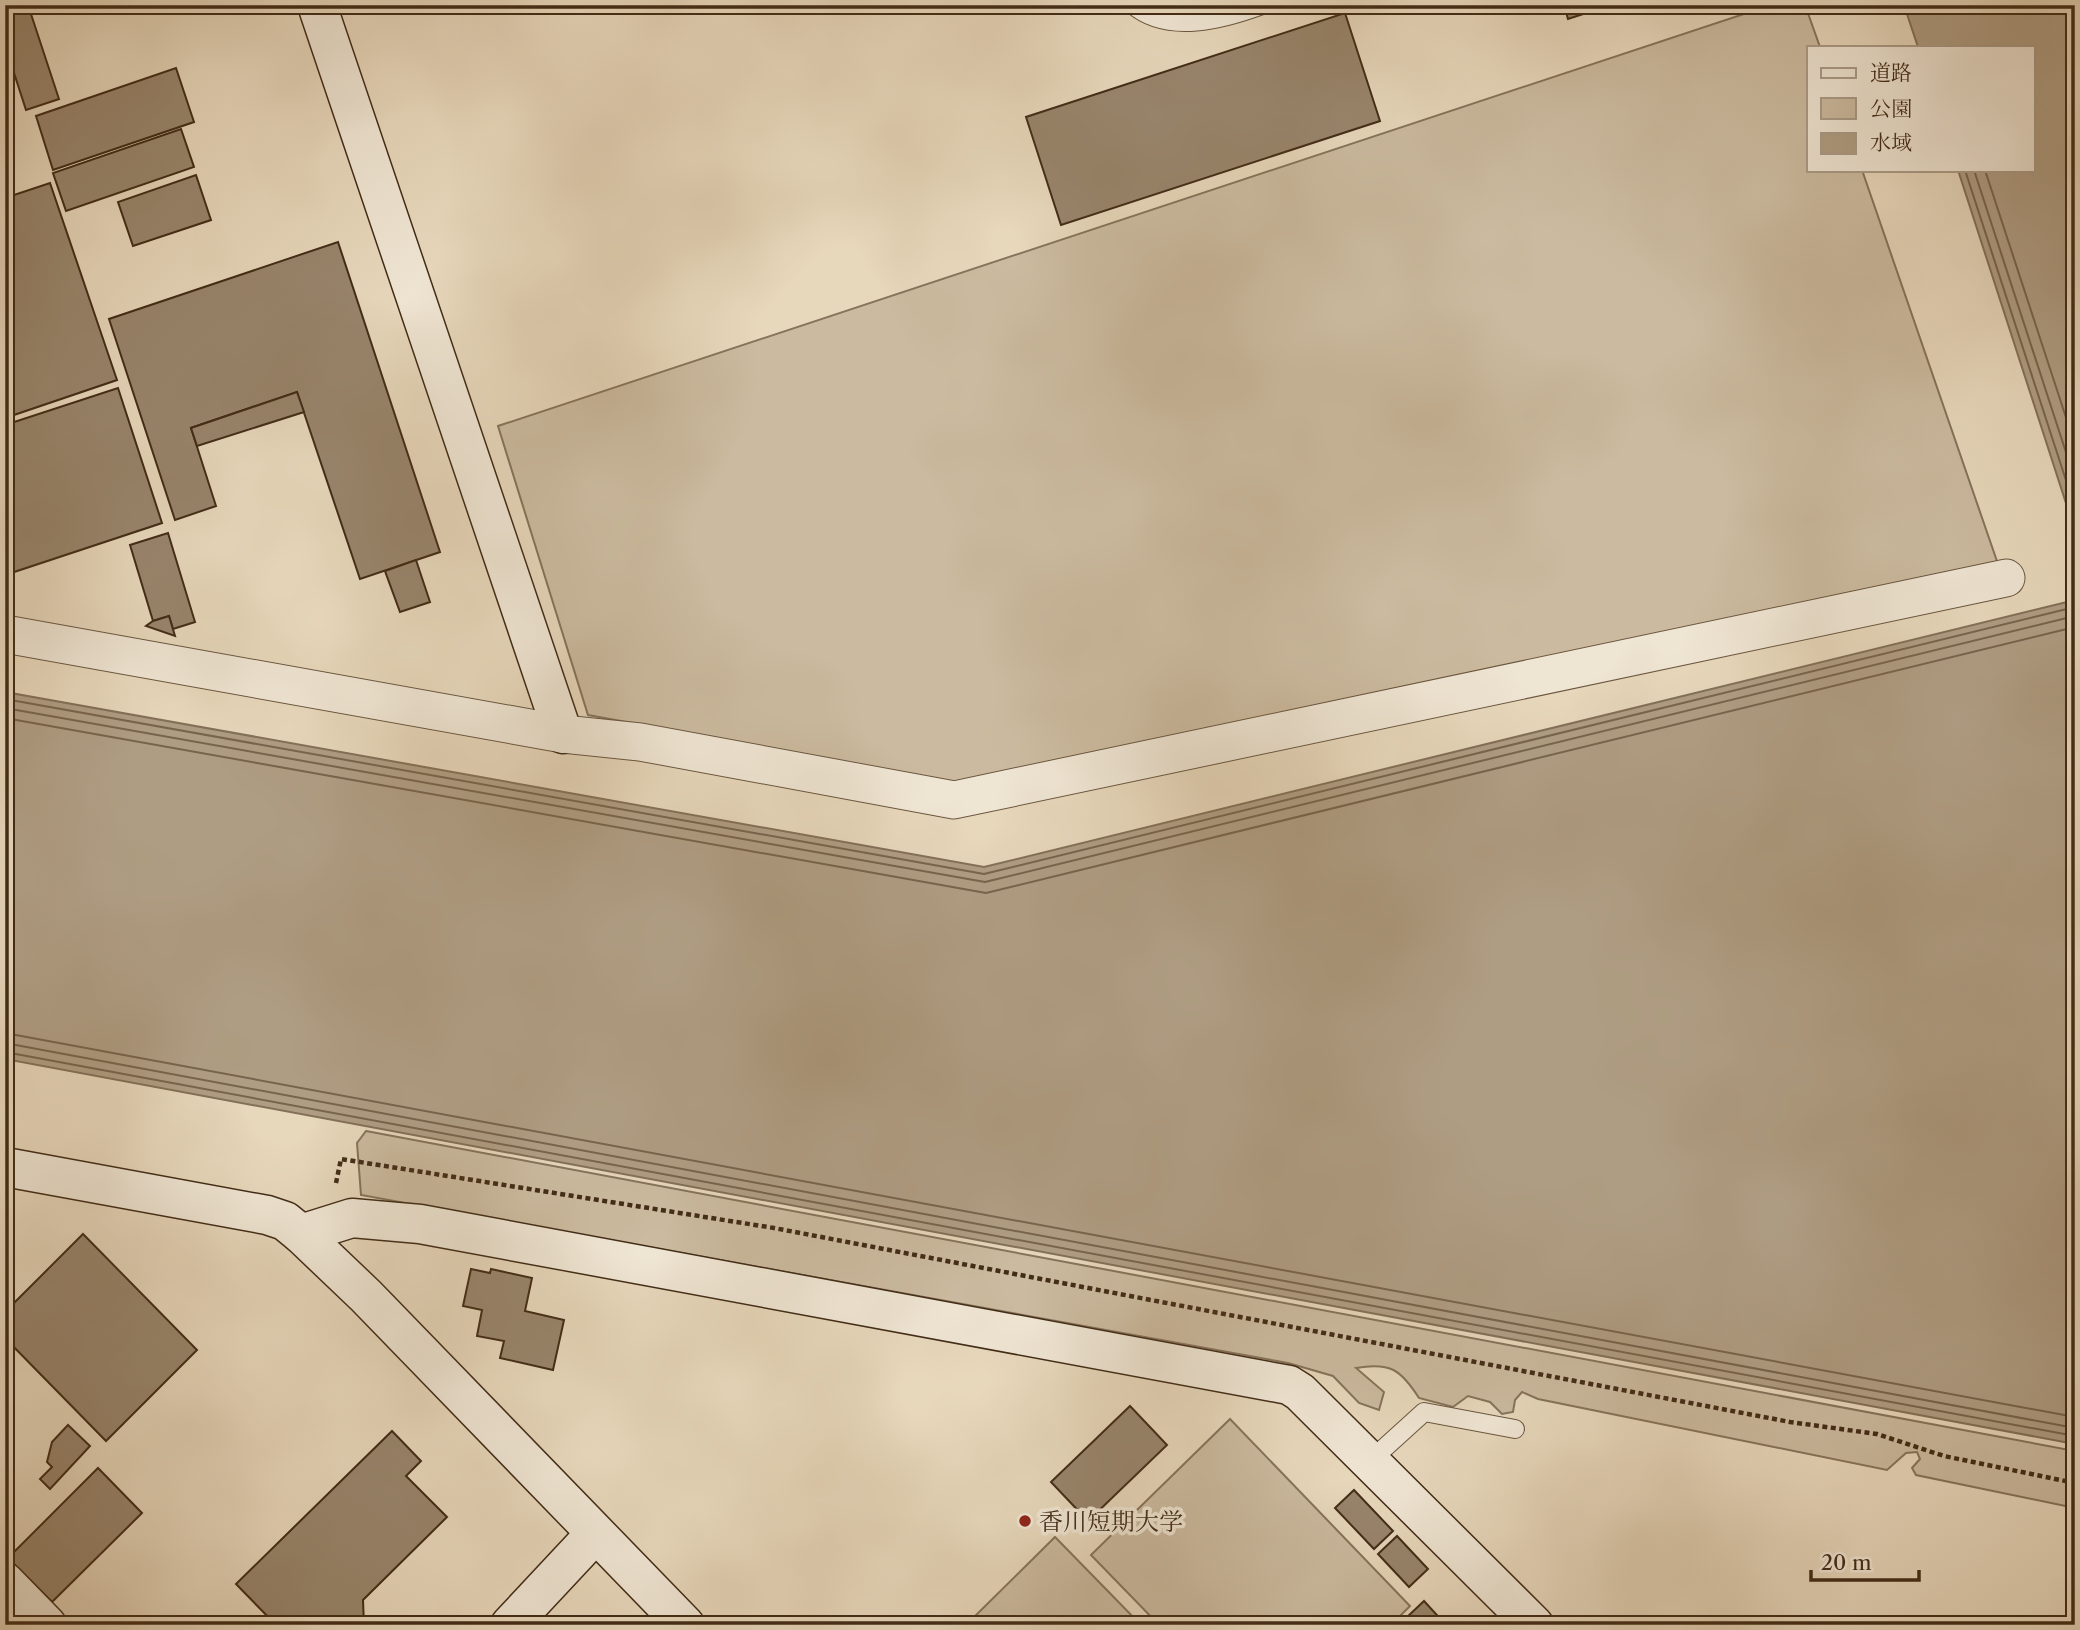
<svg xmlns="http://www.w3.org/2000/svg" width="2080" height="1630" viewBox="0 0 2080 1630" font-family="'Libre Caslon Text','Noto Serif JP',serif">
<rect width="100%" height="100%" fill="#e7d7bb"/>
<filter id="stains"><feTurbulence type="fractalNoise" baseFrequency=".00286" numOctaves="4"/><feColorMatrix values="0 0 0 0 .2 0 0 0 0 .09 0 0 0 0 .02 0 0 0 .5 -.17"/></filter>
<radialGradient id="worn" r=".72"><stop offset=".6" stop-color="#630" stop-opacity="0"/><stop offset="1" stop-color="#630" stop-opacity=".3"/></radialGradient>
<!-- green -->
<g fill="#cbba9f" stroke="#86735b" stroke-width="2">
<path d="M1771,5h34l15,42h-11v123h53l137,397 -1044,215 -367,-67 -90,-289z"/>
<path d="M366,1131l1709,320v57l-159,-33 -4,-7 8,-9 -3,-7 -11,1 -19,17 -349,-71 -16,-7 -7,8 -2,12 -11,2 -12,-12 -22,-6 -15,11 -34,-9c-18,-28 -28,-36 -63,-30l28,24 -5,18 -20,-7 -26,-27 -45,-13 -927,-168 -4,-52z"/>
<path d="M1230,1419l180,187 -19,19h-232l-68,-70z"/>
<path d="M1055,1537l86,88h-175z"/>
</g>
<!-- water -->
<g fill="#af9d83" stroke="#837058" stroke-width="2">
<path d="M1904,5h171v526l-117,-361h75v-123h-115z"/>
<path d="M2075,600v844l-2070,-385v-367l979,175z"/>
</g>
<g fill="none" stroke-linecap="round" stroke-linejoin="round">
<!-- shore -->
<g stroke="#78644d" stroke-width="2">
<path d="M1965,170l110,338"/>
<path d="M1974,170l101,310"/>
<path d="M1985,170l90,275"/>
<path d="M5,699l979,175 1091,-267"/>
<path d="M5,708l980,174 1090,-266"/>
<path d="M5,718l981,175 1089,-266"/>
<path d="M5,1033l2070,384"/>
<path d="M5,1043l2070,385"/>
<path d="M5,1052l2070,384"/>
</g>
</g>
<!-- building -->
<g fill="#98856c" stroke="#422c17" stroke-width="2">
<path d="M5,5h23l31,94 -33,11 -21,-65z"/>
<path d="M1564,5h47l-43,14z"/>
<path d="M1345,13l35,108 -319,104 -35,-108z"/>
<path d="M176,68l18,54 -141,48 -17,-54z"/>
<path d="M181,129l13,38 -128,44 -13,-38z"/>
<path d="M196,175l15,45 -78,26 -15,-44z"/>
<path d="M50,183l67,197 -112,38v-220z"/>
<path d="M338,242l102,310 -80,27 -63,-187 -106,36 25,78 -41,14 -66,-201z"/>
<path d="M118,388l44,135 -157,52v-150z"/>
<path d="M297,392l7,20 -107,34 -6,-18z"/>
<path d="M168,533l27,89 -22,7 -4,-13 -16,5 -23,-76z"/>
<path d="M416,560l14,42 -30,10 -15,-41z"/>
<path d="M169,616l6,20 -29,-10 7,-5z"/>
<path d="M83,1234l114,116 -91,91 -101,-103v-26z"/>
<path d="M471,1269l19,4 1,-4 41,9 -7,33 39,9 -11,50 -53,-12 4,-17 -27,-5 5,-26 -19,-4z"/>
<path d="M1130,1406l37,39 -79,76 -37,-39z"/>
<path d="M68,1425l22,21 -40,43 -10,-10 12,-12 -5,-5 5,-20z"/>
<path d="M392,1431l29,30 -15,15 41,41 -84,83 1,25h-88l-40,-41z"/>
<path d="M98,1468l44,45 -90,89 -44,-44z"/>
<path d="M1354,1490l39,41 -19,18 -39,-41z"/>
<path d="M1397,1536l31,33 -19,18 -31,-33z"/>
<path d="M1424,1601l22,24h-34l-6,-7z"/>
</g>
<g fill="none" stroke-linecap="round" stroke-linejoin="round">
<defs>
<g id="lane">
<path d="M1133,5c35,30 91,14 129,0"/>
<path d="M1370,1461l54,-49 91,17"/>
</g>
<path id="street" d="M5,634l558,100 77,8 314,58 1052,-222"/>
<g id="secondary">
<path d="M317,5l246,729"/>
<path d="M5,1167l262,48 18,6 16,13 65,62 319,329"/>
<path d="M301,1234l51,-16 68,6 869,161 11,7 234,233"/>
<path d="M5,1582l42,43"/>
<path d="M510,1625l85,-91"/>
</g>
</defs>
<!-- lane casing -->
<use href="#lane" stroke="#6b5740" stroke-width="20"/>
<!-- street casing -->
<use href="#street" stroke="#6b5740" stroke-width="39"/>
<!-- secondary casing -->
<use href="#secondary" stroke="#422c17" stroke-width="41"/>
<!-- path -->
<path stroke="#422c17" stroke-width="4.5" stroke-dasharray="5 3.5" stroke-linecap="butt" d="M336,1183l5,-24 433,69 1016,194 87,12 67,22 131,27"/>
<!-- lane -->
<use href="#lane" stroke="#efe5d3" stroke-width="18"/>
<!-- street -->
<use href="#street" stroke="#efe5d3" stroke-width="37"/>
<!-- secondary -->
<use href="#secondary" stroke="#efe5d3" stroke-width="38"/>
</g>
<!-- markers -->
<circle fill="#8f2418" stroke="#efe5d3" stroke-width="2.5" cx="1025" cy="1521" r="7"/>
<g text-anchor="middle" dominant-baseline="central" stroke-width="7" stroke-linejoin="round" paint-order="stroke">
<!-- poi labels -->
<g font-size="24" fill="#422c17" stroke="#efe5d3" text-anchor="start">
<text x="1039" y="1521">香川短期大学</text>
</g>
</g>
<!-- margin -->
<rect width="2080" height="1630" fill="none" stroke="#e7d7bb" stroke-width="28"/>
<rect x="7" y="7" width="2066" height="1616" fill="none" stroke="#422c17" stroke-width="3.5"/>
<rect x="14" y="14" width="2052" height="1602" fill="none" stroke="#422c17" stroke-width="2"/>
<!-- legend -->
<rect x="1807" y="46" width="228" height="126" fill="#efe5d3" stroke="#aa9b88" stroke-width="2"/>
<rect x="1821" y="68" width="35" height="10" fill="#efe5d3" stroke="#aa9b88" stroke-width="2"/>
<text x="1870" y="80" font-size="21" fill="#422c17">道路</text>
<rect x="1821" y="98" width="35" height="21" fill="#cbba9f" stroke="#aa9b88" stroke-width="2"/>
<text x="1870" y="116" font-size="21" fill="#422c17">公園</text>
<rect x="1821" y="133" width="35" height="21" fill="#af9d83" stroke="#aa9b88" stroke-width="2"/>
<text x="1870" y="150" font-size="21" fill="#422c17">水域</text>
<!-- scale -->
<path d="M1811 1570v10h108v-10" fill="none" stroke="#422c17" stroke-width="3.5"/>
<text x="1821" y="1570" font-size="21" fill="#422c17" stroke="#efe5d3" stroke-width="5" paint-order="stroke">20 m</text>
<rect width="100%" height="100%" filter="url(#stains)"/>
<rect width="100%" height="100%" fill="url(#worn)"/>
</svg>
